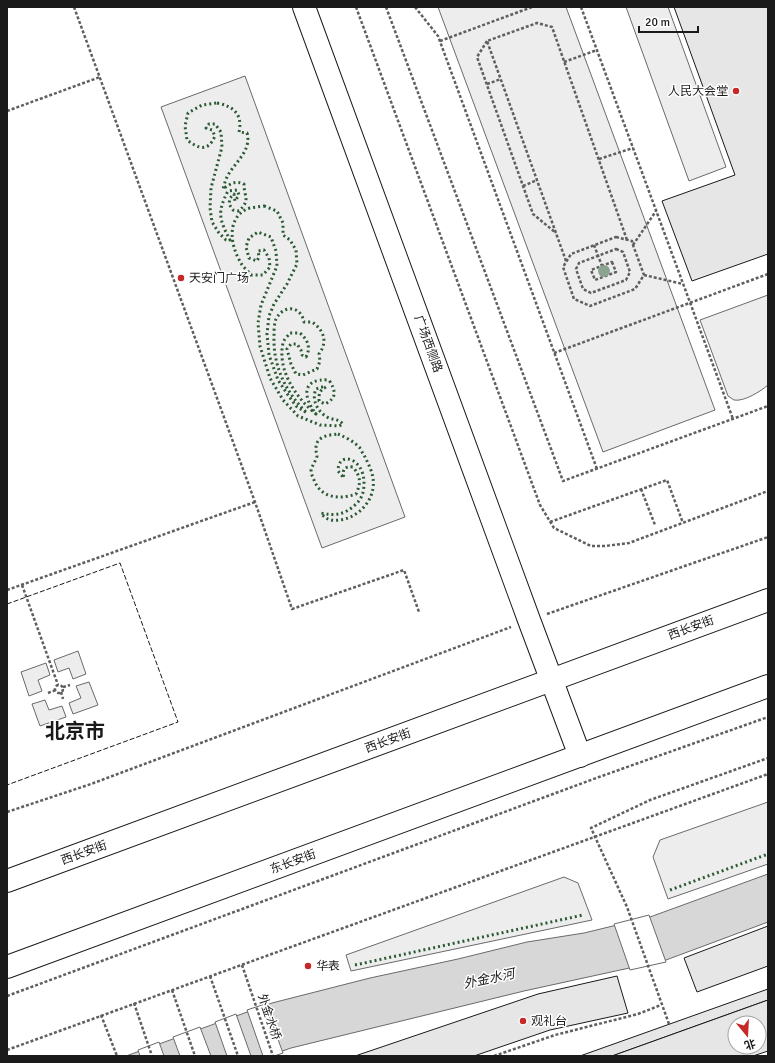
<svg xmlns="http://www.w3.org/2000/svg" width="775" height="1063" viewBox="0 0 775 1063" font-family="Signika,'Noto Sans SC',sans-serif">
<rect width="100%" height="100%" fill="#fff"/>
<!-- green -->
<g fill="#ededed" stroke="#6a6a6a">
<path d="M438,7h128l149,403 -112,42z"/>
<path d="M626,7h42l58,160 -37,14z"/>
<path d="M245,76l160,441 -83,31 -161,-441z"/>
<path d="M768,295v90c-7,6 -24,17 -34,15 -2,-1 -4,-3 -6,-4l-28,-76z"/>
<path d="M78,651l8,23 -13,5 -4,-11 -11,4 -4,-12z"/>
<path d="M46,663l4,12 -12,5 4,11 -13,5 -8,-24z"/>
<path d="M89,682l9,23 -25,9 -4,-11 12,-5 -5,-12z"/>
<path d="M45,700l4,10 13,-4 4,11 -26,9 -8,-22z"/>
<path d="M768,802v62l-100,35 -15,-42 7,-17z"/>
<path d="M564,877l14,6 14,37 -241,51 -5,-16z"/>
</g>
<!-- water -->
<path fill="#d7d7d7" stroke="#6a6a6a" d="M768,874v48l-102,38 -142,31 -233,57 -23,8h-142l146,-53 98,-25 88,-19 69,-17 57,-9 66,-16z"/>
<!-- pier -->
<g fill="#fff" stroke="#6a6a6a">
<path d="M649,915l17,47 -36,8 -16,-46z"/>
<path d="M265,1004l18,49 -9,3h-11l-16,-46z"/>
<path d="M236,1014l15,42h-24l-12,-34z"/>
<path d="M200,1027l11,29h-31l-7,-19z"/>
<path d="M159,1042l5,14h-24l-2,-6z"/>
</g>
<!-- building -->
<g fill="#e6e6e6" stroke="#1a1a1a" fill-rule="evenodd">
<path d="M674,7h94v247l-76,27 -30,-80 73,-26z"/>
<path d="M768,926v40l-71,26 -13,-34z"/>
<path d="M617,976l11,37 -78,17 -76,26h-119l183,-62z"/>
<path d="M768,989v11l-156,56h-32z"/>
<path d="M768,1000v51l-15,5h-141zM735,1023h24v24h-24z"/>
</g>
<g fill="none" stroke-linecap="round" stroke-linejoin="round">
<defs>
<path id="secondary" d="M304,7l225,613 51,136"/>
<g id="trunk">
<path d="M7,881l761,-281"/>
<path d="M7,967l761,-281"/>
</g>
</defs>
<!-- secondary casing -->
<use href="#secondary" stroke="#1a1a1a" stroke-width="24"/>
<!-- trunk casing -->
<use href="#trunk" stroke="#1a1a1a" stroke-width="24"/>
<!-- path -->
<g stroke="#5f5f5f" stroke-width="2.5" stroke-dasharray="3 2" stroke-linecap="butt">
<path d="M74,7l181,495 37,107 112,-39 15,42"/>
<path d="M356,7l184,498 14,23 37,18h14l24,-3 139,-52"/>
<path d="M386,7l177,474 205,-75"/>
<path d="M415,7l23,29 159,433"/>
<path d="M581,7l152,412"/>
<path d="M440,41l92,-34"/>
<path d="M487,41l-10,16 56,157 23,19"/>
<path d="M564,62l33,-12"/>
<path d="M487,84l14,-5"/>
<path d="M7,111l93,-34"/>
<path d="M599,159l34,-11"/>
<path d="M523,186l14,-6"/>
<path d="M616,237l16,4 1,4 11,30 -9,14 -45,17 -16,-7 -11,-32 8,-13z"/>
<path d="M594,245l8,21"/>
<path d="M633,245l23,-34"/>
<path d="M616,249l7,3 7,20 -4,8 -35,13 -8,-4 -7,-20 3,-6z"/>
<path d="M566,261l-79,-220 50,-18 15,4 75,213"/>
<path d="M612,262l4,10 -21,8 -4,-10z"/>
<path d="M644,275l39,9"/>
<path d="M554,353l214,-79"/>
<path d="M641,489l14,36"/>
<path d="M550,522l117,-42 16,43"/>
<path d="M22,585l36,100"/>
<path d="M7,590l248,-88"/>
<path d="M547,614l221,-77"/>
<circle cx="59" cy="689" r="4"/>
<path d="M63,687l7,-2"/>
<path d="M61,692l2,7"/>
<path d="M48,693l8,-3"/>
<path d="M7,812l84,-28 420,-157"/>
<path d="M242,965l31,91"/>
<path d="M210,976l28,80"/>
<path d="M172,990l23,66"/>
<path d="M7,996l592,-219 169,-60"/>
<path d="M134,1003l18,53"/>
<path d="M101,1015l16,41"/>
<path d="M669,1024l-42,-117 -36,-79 59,-28 118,-42"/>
<path d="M7,1050l761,-276"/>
<path d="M494,1056l61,-21 83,-21 23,-9"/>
</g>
<!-- secondary -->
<use href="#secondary" stroke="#fff" stroke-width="22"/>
<!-- trunk -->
<use href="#trunk" stroke="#fff" stroke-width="22"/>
<!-- hedge -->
<g stroke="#2b5a34" stroke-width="3" stroke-dasharray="2 3" stroke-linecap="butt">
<path d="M217,103c16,3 26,11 22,29l8,1c5,18 -13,30 -20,44 -2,4 -3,9 -4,12 7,-5 12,-9 21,-5 0,14 7,15 -5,27l-6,-1 -4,-6 1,-6 4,-4 1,7 4,-6 -2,-5 -9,1c-11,21 -9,28 2,49h-4l-7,-7 -7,-11 -2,-14 1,-20 11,-41 -1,-15 -6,-8h-6l-3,4 6,2 3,6c-7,16 -16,13 -28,4l-2,-14 3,-13 14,-8z"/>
<path d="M264,206l13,5 6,12v12l7,5 6,10 1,14 -10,20 -13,20 -5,12 -2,18 2,21 9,25 10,15 8,11 11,7c-21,-20 -34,-47 -33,-76 0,-6 0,-13 2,-18 8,-15 25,-13 28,3h8c12,8 16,20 7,32l1,7 -3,8 -14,6 -7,-1 -5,-10 -4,-15 4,-5h6l4,6 1,5 4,2c5,-9 2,-17 -6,-24h-10c-2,3 -6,6 -7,10 -6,27 13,55 33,71 -13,-17 -15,-36 13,-34 7,11 8,18 -4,24l-6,-3c0,-8 0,-10 7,-14h-5l-5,2c-5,11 2,24 13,29 5,2 10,1 14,6l-4,2 -19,-1 -22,-9 -15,-16 -13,-22 -10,-32 -2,-23 3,-18 16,-39 -1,-15 -5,-14 -13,-5 -9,6 -3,9 3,11 8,3 2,-4 -1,-6 6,-1 5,8 1,9 -7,8h-12c-3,-4 -8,-8 -10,-12 -10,-16 -15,-42 4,-53 5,-3 14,-3 19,-4z"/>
<path d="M338,434c7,3 15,7 21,13 2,2 3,6 5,8 5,10 11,21 9,33 -2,16 -17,30 -33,32 -8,1 -14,0 -19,-7 14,3 23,2 34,-8 7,-6 9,-13 9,-22 0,-25 -26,-33 -26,-12l6,7c-2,-8 0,-12 9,-11 8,10 8,16 3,27 -17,6 -35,4 -42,-14 -1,-3 -3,-6 -3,-9 1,-6 5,-10 6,-15 0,-3 -2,-6 -1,-9 1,-11 13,-12 22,-13z"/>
<path d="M670,890l98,-36"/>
<path d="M355,965l228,-50"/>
</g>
<!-- fence -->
<path stroke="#1a1a1a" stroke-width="1" stroke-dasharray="5 2" stroke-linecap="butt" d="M7,604l113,-41 58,159 -171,63"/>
</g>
<!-- trees -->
<circle fill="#8aa48f" cx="604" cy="271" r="6"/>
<!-- markers -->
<g fill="#c62828" stroke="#fff" stroke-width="1.5">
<circle cx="736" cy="91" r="4"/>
<circle cx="181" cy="278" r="4"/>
<circle cx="308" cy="966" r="4"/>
<circle cx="523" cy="1021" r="4"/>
</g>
<g text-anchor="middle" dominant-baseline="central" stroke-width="3" stroke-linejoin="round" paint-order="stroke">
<!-- poi labels -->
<g font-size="12" fill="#1a1a1a" stroke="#fff" text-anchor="start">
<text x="728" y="91" text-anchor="end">人民大会堂</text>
<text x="189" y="278">天安门广场</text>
<text x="316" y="966">华表</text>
<text x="531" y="1021">观礼台</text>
</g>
<!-- street labels -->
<g font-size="12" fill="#1a1a1a" stroke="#fff">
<text transform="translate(428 344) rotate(70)">广场西侧路</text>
<text transform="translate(691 628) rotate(-20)">西长安街</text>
<text transform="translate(388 741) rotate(-20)">西长安街</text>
<text transform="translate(84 853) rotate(-20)">西长安街</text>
<text transform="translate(293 862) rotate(-20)">东长安街</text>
<text transform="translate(269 1017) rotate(71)">外金水桥</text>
</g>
<!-- water labels -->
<g font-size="13" font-style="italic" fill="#1a1a1a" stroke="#fff">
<text transform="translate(489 979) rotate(-12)">外金水河</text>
</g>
<!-- town labels -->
<g font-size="20" font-weight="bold" fill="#1a1a1a" stroke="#fff">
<text x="75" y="731">北京市</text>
</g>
</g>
<!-- border -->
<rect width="775" height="1063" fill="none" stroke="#1a1a1a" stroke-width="16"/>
<!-- north arrow -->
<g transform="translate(747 1035) rotate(162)"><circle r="19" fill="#ffffff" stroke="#a3a3a3"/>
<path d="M0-3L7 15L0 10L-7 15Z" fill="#c62828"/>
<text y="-6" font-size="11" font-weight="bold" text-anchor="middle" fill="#1a1a1a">北</text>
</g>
<!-- scale -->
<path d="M639 26v6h59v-6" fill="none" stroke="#1a1a1a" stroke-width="2"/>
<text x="645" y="26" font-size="12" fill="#1a1a1a" stroke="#ffffff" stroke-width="3" paint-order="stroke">20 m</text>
</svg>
